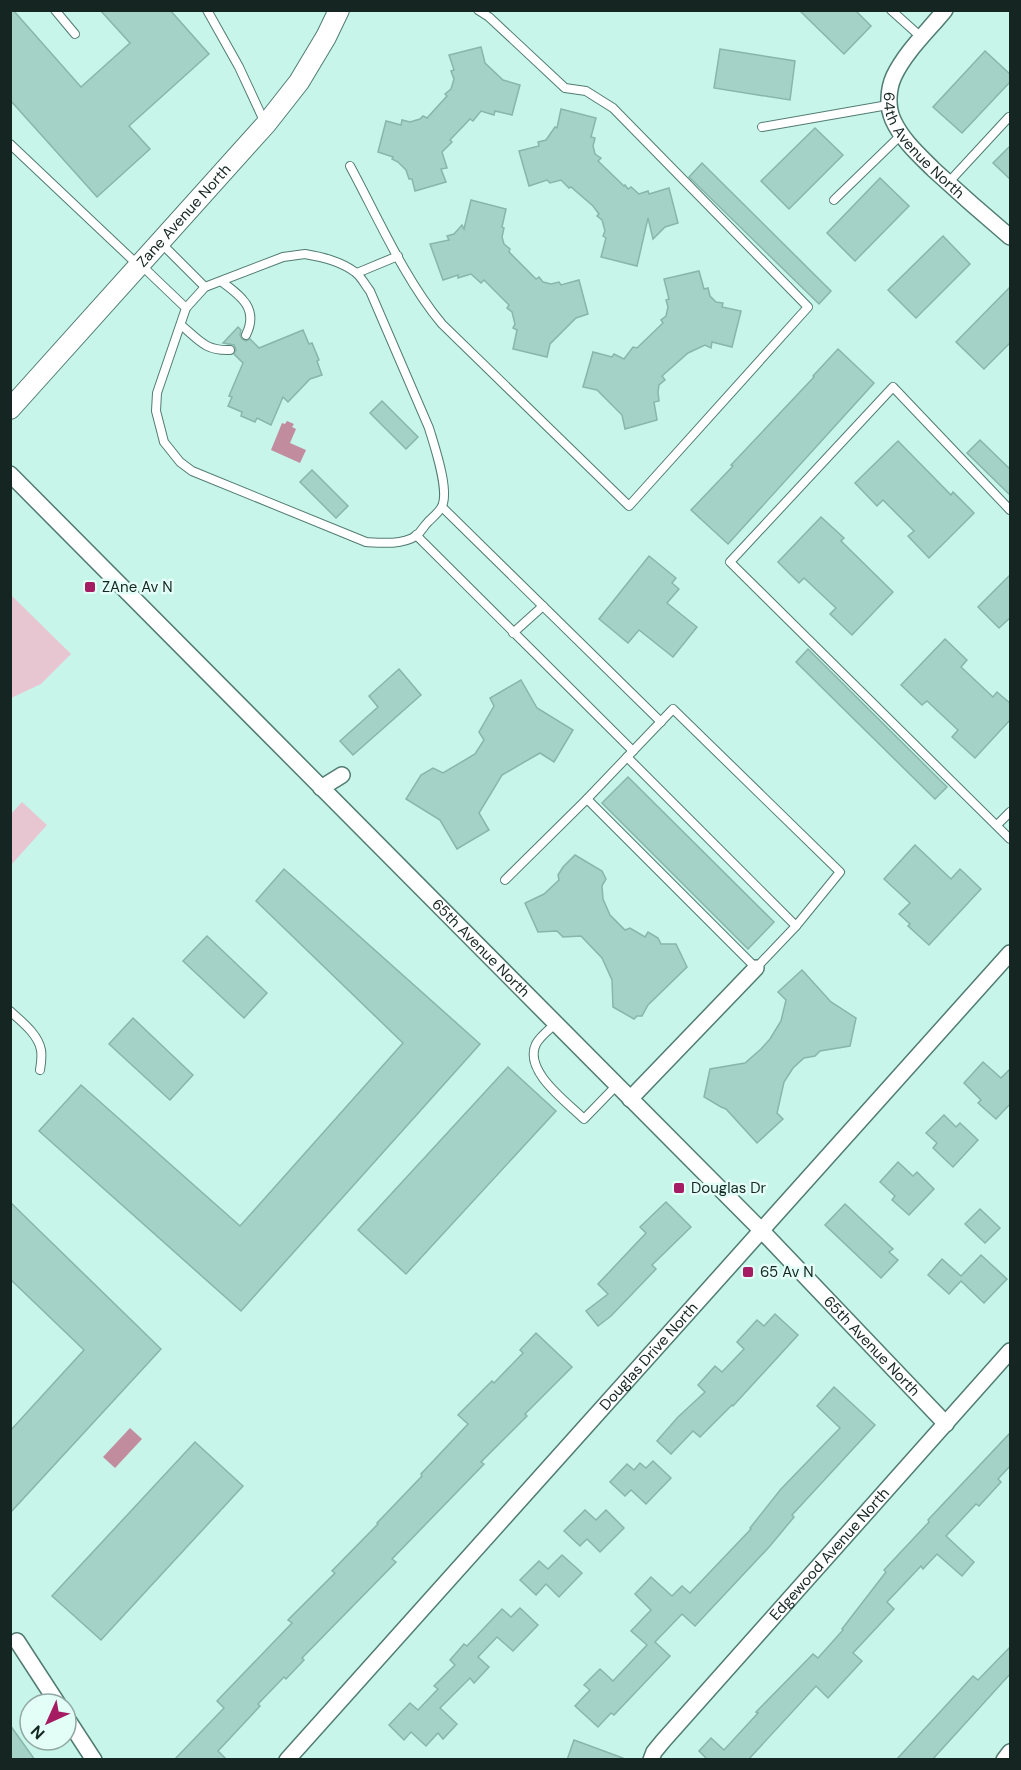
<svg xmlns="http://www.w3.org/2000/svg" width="1021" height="1770" viewBox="0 0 1021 1770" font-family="'DM Sans',sans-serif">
<rect width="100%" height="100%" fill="#c7f5ea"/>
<!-- green -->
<g fill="#e8c6d1">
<path d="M11,595l60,59 -30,30 -30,14z"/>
<path d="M22,802l25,23 -36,40v-51z"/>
</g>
<!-- water -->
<g fill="#c18c9e">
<path d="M287,421l7,3 -2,3 4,2 -6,14 16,7 -6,13 -29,-13 11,-27 3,1z"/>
<path d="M130,1428l12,11 -27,29 -12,-11z"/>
</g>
<!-- building -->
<g fill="#a5d2c7" stroke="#89b5aa" stroke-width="1.5">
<path d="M10,10h3l68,77 49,-44 -30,-33h70l39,44 -80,72 21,23 -53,48 -87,-97z"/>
<path d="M799,10h56l16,16 -27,28z"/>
<path d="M481,47l4,16 18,17 17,5 -8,30 -17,-4 -1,4 -13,-4 -8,10 -3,-2 -20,21 2,2 -10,10 5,16 -6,1 5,13 -31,9 -3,-12h-3l-3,-9 -8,-8 -6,-3 1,-2 -15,-5 8,-31 15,4 1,-5 8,2 10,-3 3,-3 4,2 20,-22 -2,-2 6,-5 3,-10 -3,-8 3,-1 -5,-15z"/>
<path d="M720,49l75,12 -5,39 -76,-12z"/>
<path d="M985,51l26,24v6l-49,52 -29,-26z"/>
<path d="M561,109l35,9 -5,19 4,1 -2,8 2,8 6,4 -3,3 26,25 1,-1 3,4 3,-2 8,7 9,-3 1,3 20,-6 9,35 -13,4 -12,12 -5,-21 -11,48 -36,-9 5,-19 -3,-2 2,-5 -3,-11 -5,-4 2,-2 -6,-8 -22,-19 -2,1 -8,-8 -11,3 -3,-3 -18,6 -10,-35 20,-5 -1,-4 8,-2 9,-13 2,1z"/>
<path d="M815,128l28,27 -54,54 -28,-28z"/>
<path d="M1011,145v35l-18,-17z"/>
<path d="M702,163l129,128 -12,13 -130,-127z"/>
<path d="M880,178l29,28 -54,55 -28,-28z"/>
<path d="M471,200l35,9 -4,18 2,1 -2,9 2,7 6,5 -1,3 27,27 3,-2 4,5 8,2 8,-2 2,3 18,-5 9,34 -12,4 -26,26 -3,13 -34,-8 4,-19 -4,-2 2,-4 -3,-12 -5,-4 2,-3 -25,-25 -3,3 -10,-9 -13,4v-3l-15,5 -13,-36 19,-4 -2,-4 7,-2 8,-9 2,4z"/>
<path d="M943,236l27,28 -54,54 -28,-28z"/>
<path d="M699,271l5,18 4,-1 2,8 6,6 7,1 -1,4 19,4 -9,36 -20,-5 -1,6 -6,-3 -17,8 -26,23 3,4 -6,5 -1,7 1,9 -5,1 3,18 -32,9 -3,-14 -25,-25 -14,-3 10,-35 19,5 2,-3 10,5 9,-12 4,1 26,-25 -2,-3 5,-4 2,-9 -2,-7 3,-1 -5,-20z"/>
<path d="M1011,286v56l-27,27 -28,-27z"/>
<path d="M238,327l3,3 -1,5 2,4 4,2 4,-2 9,9 44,-18 6,14 3,-1 7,17 -2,1 5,14 -12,4 -22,23 -5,-5 -12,28 -14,-7 -2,4 -14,-6 1,-4 -14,-6 4,-9 -3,-1 14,-33 -9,-9 2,-4 -2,-5 -11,-2z"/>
<path d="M838,349l36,34 -146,161 -37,-34 42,-44 -2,-1 83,-88 -1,-1z"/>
<path d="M382,401l36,36 -12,12 -36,-36z"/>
<path d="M980,440l31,30v26l-44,-43z"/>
<path d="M898,441l53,54 2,-3 21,21 -45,45 -21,-22 6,-5 -31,-31 -6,6 -22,-23z"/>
<path d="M312,470l36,36 -12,12 -36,-36z"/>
<path d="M821,517l23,21 -3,3 52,51 -41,43 -22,-21 6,-6 -32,-30 -5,5 -21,-21z"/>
<path d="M649,556l27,22 -4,5 7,6 -12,14 30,24 -24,30 -34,-27 -11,13 -29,-24z"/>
<path d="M1011,574v43l-12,11 -21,-21z"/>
<path d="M945,639l22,21 -6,7 32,30 4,-5 14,12v15l-36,39 -23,-21 6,-7 -31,-29 -5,4 -21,-20z"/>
<path d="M808,649l139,138 -12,12 -139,-137z"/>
<path d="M399,669l22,26 -68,60 -13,-14 38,-34 -9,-11z"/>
<path d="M521,680l16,28 36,22 -19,32 -14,-9 -38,22 -23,38 10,17 -32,19 -17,-29 -34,-21 15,-24 12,-7 10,5 32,-19 9,-14 -5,-8 15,-26 -4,-8z"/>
<path d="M628,777l146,145 -26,27 -146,-146z"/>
<path d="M915,845l36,34 9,-10 21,20 -52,56 -21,-19 2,-2 -11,-10 11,-11 -26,-24z"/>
<path d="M575,855l27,16 4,8 -4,7 1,13 7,16 15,15 5,-2 15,9 3,-5 10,6 3,6h15l11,23 -39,38 -6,11h-5l-3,3 -21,-12 -1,-27 -10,-22 -21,-22 -18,1 -6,-6 -19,1 -13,-29 19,-9 15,-14 -1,-5 5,-8z"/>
<path d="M284,869l196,175 -239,267 -202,-180 42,-46 159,141 163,-183 -147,-142z"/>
<path d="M207,936l60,57 -23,25 -61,-57z"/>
<path d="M802,970l29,32 25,16 -6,28 -30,5 -5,5 -11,2 -11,10 -9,14 -7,31 6,6 -26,24 -31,-34 -5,-2 -17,-10 6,-28 35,-6 16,-14 9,-10 11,-18 5,-21 -8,-8z"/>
<path d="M133,1018l60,57 -23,25 -61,-56z"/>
<path d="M983,1062l18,16 10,-10v35l-15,16 -18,-16 3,-3 -17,-17z"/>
<path d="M508,1067l48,44 -150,163 -48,-44z"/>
<path d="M944,1115l12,12 4,-4 18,17 -25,27 -20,-19 4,-5 -11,-10z"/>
<path d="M898,1162l15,14 4,-4 17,17 -25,26 -17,-15 3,-4 -15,-14z"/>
<path d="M10,1202l151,147 -151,164v-82l74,-81 -74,-71z"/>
<path d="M666,1202l25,25 -39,38 4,4 -45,47 -13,10 -12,-15 22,-17 -10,-10 48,-51 -6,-6z"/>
<path d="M845,1204l48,45 -4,3 9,8 -17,18 -56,-53z"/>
<path d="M980,1209l20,19 -15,15 -20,-19z"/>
<path d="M981,1255l26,24 -23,24 -23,-22 -12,13 -21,-19 14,-16 19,17z"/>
<path d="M775,1314l23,21 -65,71 -1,-1 -32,32 -7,-6 -22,23 -14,-13 21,-24 27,-25 -7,-7 17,-19 7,6 22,-23 -7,-7 20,-22 7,6z"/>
<path d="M536,1333l36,34 -47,47 2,2 -46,46 3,2 -92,95 4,3 -94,96 2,2 -18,19 -2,-2 -26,27 2,2 -42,45 9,9h-53l50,-52 -7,-7 75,-78 -4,-3 47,-47 -3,-2 46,-47 -1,-1 45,-47 -1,-2 47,-50 -10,-9 34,-34 2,2 29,-30 -3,-3z"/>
<path d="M834,1387l41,38 -83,90 2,2 -24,29 -75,80 -13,-12 -27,28 15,14 -56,59 -3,-2 -13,14 -23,-21 15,-16 -6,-5 16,-16 13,12 34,-36 -16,-14 20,-21 -16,-16 16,-17 21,19 10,-10 8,7 61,-64 -1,-1 31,-39 59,-61 -23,-22z"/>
<path d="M1011,1432v33l-13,14 3,3 -22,24 -3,-2 -30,32 28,26 -12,14 -25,-22 -14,15 -2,-3 -34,36 7,7 -41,44 9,8 -34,37 -12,-12 -68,74h-40l-9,-9 12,-13 13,12 34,-37 -2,-1 57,-58 5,4 25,-28 -1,-1 44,-57 -2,-2 45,-48 -1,-2z"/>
<path d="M195,1442l48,44 -142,154 -49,-44z"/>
<path d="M653,1461l18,17 -25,26 -15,-14 -6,6 -15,-14 17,-18 7,6 6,-7 6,5z"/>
<path d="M585,1510l11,10 10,-10 18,18 -24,24 -13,-13 -7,7 -16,-15z"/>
<path d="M562,1555l20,18 -23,24 -13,-13 -10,11 -16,-15 19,-19 9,8z"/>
<path d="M520,1608l18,17 -25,26 -16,-14 -19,20 11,10 -15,16 -4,-5 -30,30 17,16 -14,15 -5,-6 -12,13 -15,-14 -7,8 -15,-15 21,-22 8,7 20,-21 -4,-3 21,-21 -5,-5 14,-16 3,2 35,-37 9,8z"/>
<path d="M1011,1646v27l-79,87h-36l77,-84 5,4z"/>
<path d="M10,1725l25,35h-25z"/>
<path d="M574,1740l49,18v2h-56z"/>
</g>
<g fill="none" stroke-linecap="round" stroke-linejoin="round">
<defs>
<g id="service">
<path d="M55,10l20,24"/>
<path d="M207,10l32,57 26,56"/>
<path d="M891,10l30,27"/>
<path d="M762,127l126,-22"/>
<path d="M10,144l128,121"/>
<path d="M350,166c27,50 55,114 92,158l187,182 179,-199 -195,-199 -27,-17 -21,-3 -76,-71 -11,-7"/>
<path d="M948,183l61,-66"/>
<path d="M834,200l67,-65"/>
<path d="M160,242l45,45"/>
<path d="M305,254c17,3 35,7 50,18 6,4 10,13 15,19l59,137c5,17 22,65 12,80 -3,5 -9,10 -13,14 -4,4 -8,11 -12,14 -14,9 -35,7 -50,6l-174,-71 -12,-9 -16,-20 -8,-31 1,-18 29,-85 19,-21 78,-30z"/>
<path d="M140,264l46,44"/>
<path d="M357,273l41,-17"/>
<path d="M222,282c19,14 37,27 24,53"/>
<path d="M181,325c18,15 24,26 49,25"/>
<path d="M442,507l219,215"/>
<path d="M1010,510l-117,-123 -163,175 280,277"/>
<path d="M416,535l217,216"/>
<path d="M513,633l30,-27"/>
<path d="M587,799l169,169 40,-42 -169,-169"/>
<path d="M997,825l13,-13"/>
<path d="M505,880l82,-81 86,-90 167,163 -44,54"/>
<path d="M10,1011c12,11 28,23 31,39 1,6 0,14 -1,20"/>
<path d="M556,1023c-6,6 -16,13 -20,21 -13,27 31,58 48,75l33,-34"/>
</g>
<g id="minor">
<path id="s1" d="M945,10c-17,21 -39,41 -51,66 -6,13 -7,31 -1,44 9,20 26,35 41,50 25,23 50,45 76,67"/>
<path id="s2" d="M10,474l752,757 184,193"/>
<path d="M321,788l21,-13"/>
<path d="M630,1099l126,-131"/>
<path d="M17,1641l41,63"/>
<path d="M66,1717l28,43"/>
<path id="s3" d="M287,1760l723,-807"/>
<path id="s4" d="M651,1760l3,-8 9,-11 347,-390"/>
<path d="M1004,1760l6,-8"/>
</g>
<g id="tertiary">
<path id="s5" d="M10,409l256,-285 33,-42 27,-45 13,-27"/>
</g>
</defs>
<!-- service casing -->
<use href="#service" stroke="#517c72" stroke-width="10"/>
<!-- minor casing -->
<use href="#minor" stroke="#517c72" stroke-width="18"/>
<!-- tertiary casing -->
<use href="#tertiary" stroke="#517c72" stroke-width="22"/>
<!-- service -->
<use href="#service" stroke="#fff" stroke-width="8"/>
<!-- minor -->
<use href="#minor" stroke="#fff" stroke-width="15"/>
<!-- tertiary -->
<use href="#tertiary" stroke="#fff" stroke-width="20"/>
</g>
<!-- markers -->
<g fill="#a61c62" stroke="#e3fef7" stroke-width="2">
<rect x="84" y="581" width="12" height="12" rx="3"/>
<rect x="673" y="1182" width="12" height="12" rx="3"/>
<rect x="742" y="1266" width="12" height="12" rx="3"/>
</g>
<g text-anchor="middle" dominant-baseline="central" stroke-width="5" stroke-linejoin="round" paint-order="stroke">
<!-- street labels -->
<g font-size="15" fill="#152622" stroke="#e3fef7">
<text stroke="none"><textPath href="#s1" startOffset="166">64th Avenue North</textPath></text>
<text stroke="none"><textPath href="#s5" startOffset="260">Zane Avenue North</textPath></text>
<text stroke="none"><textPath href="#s2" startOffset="668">65th Avenue North</textPath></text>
<text stroke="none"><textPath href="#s2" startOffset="1226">65th Avenue North</textPath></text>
<text stroke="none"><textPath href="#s3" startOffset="542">Douglas Drive North</textPath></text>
<text stroke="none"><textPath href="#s4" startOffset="273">Edgewood Avenue North</textPath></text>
</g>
<!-- poi labels -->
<g font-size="15" fill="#152622" stroke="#e3fef7" text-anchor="start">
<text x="102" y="587">ZAne Av N</text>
<text x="691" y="1188">Douglas Dr</text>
<text x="760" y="1272">65 Av N</text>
</g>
</g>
<!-- border -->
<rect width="1021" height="1770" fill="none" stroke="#152622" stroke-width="24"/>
<!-- north arrow -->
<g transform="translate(48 1722) rotate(225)"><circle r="28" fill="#e3fef7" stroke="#91a8a2" stroke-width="1.5"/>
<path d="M0-4.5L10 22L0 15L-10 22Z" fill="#a61c62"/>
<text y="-9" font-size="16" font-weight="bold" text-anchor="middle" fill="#152622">N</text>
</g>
</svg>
